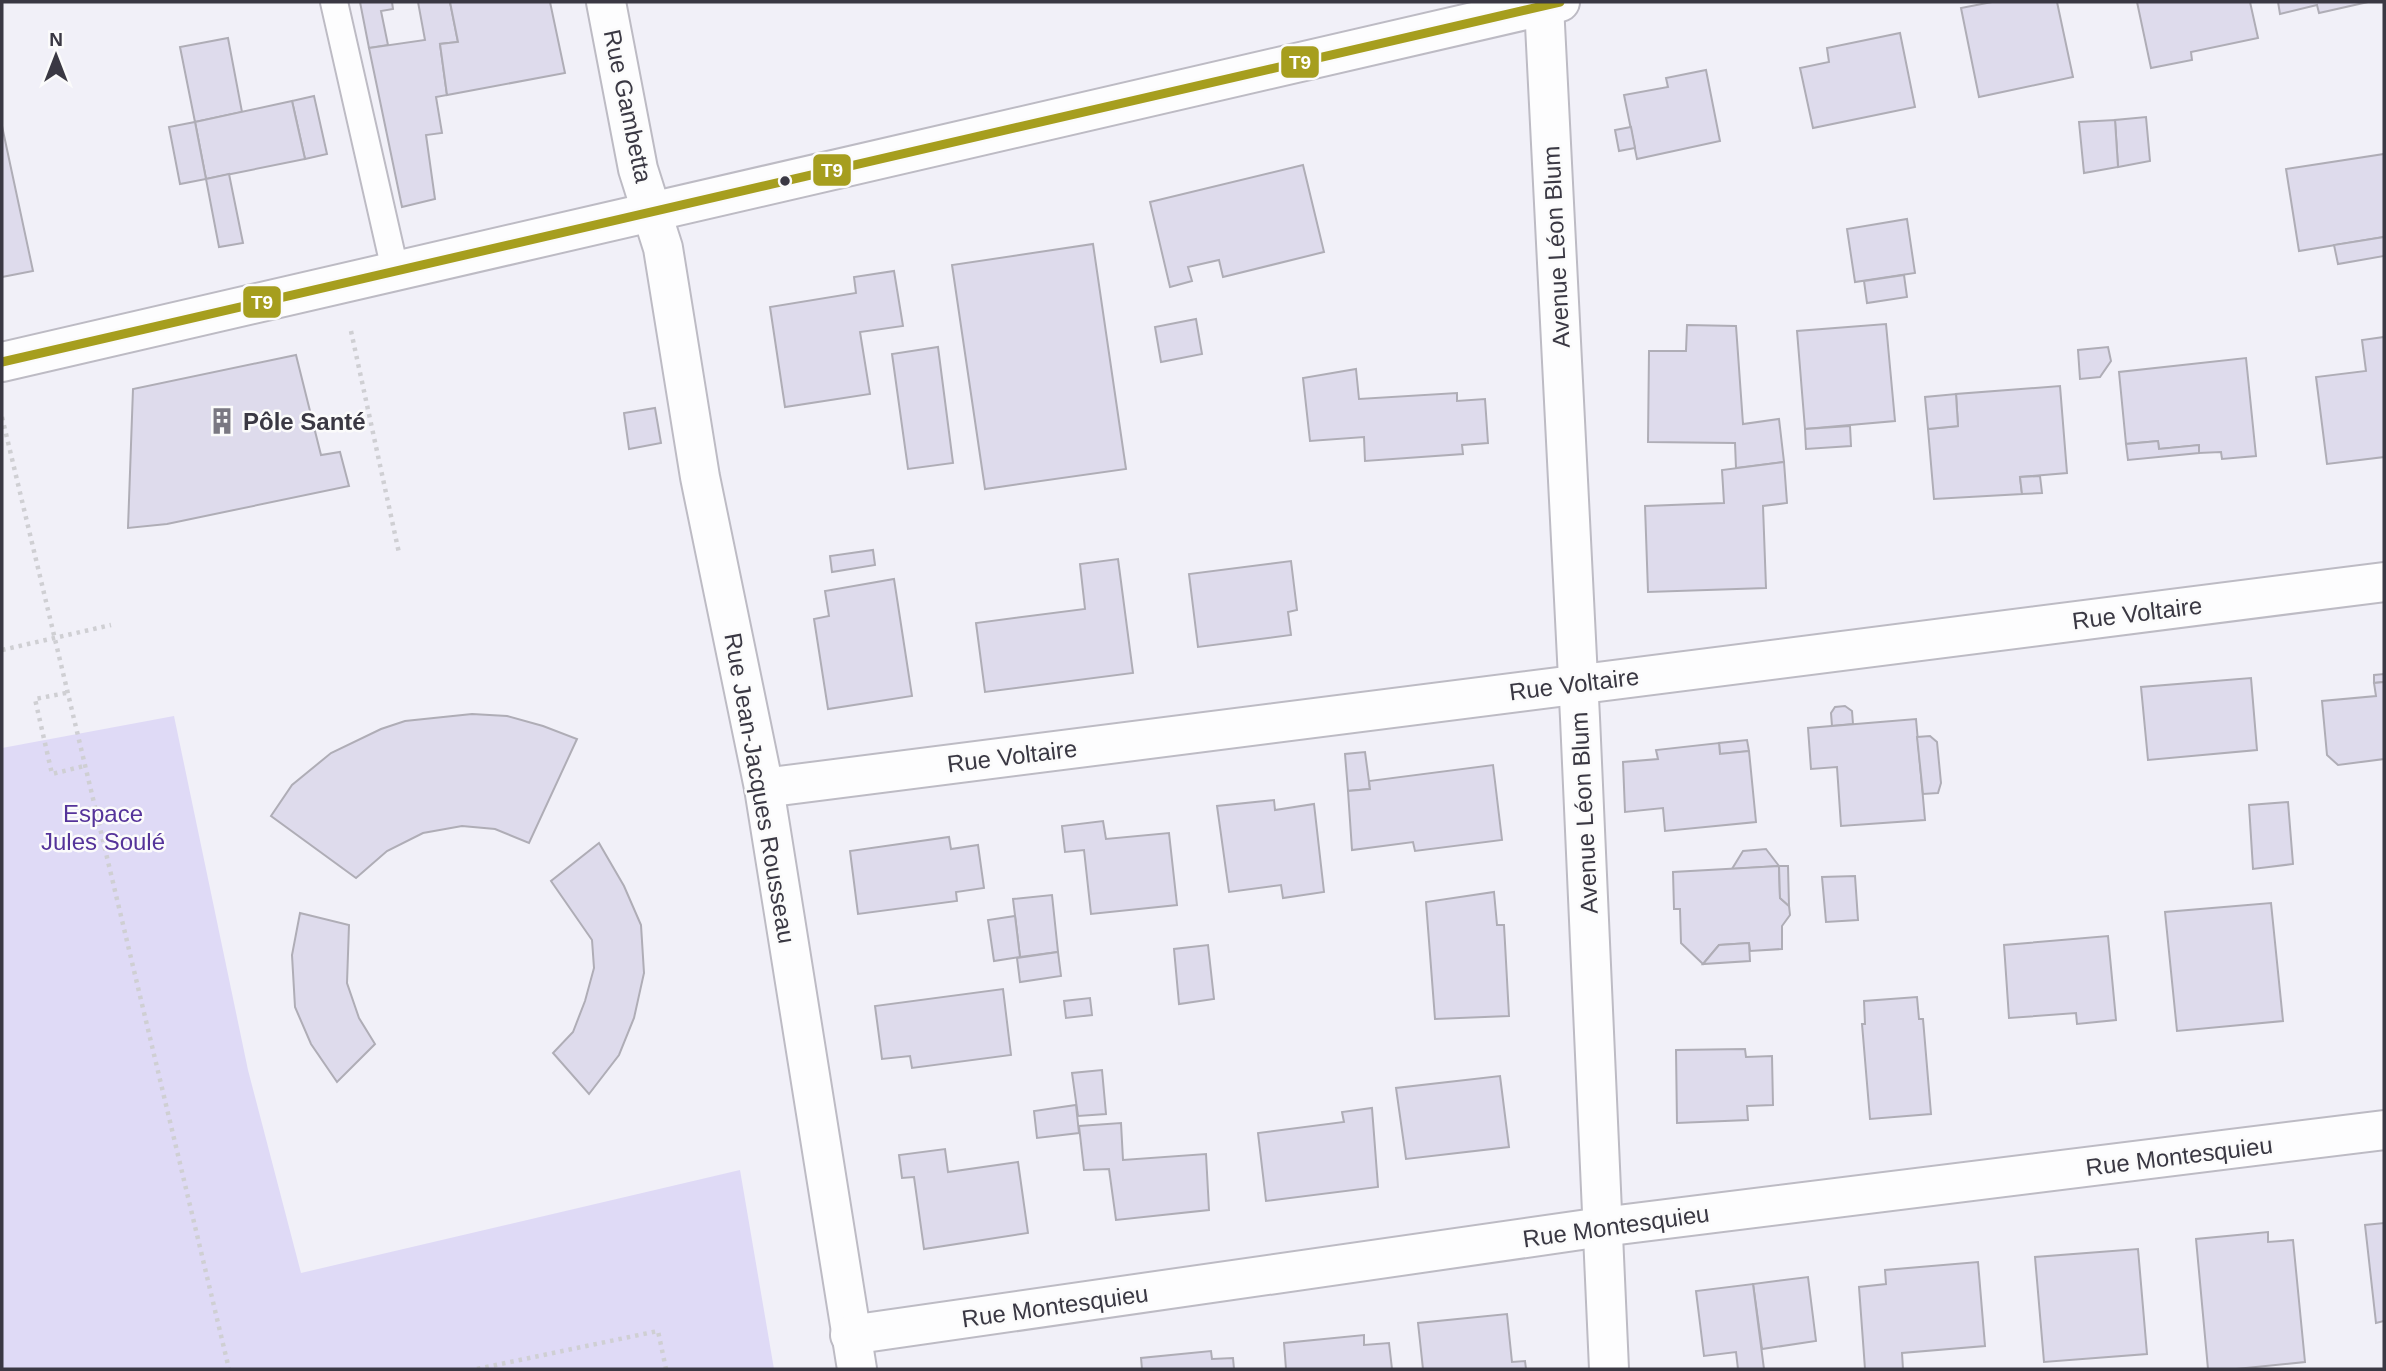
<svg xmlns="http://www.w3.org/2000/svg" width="2386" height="1371" viewBox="0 0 2386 1371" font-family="Arial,sans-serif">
<rect width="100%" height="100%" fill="#f1f0f8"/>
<!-- green -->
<path fill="#dfdaf6" d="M174,716l74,354 53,203 439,-103 34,199h-772v-621z"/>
<!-- building -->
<g fill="#dedbec" stroke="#afadb6" stroke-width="2">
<path d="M360,2h32l1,7 -12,2 7,34 -19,3z"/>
<path d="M418,2h32l8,40 -18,2 7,51 -11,2 6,36 -16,2 9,64 -33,8 -33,-159 56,-8z"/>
<path d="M450,2h100l15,71 -118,22 -7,-51 18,-2z"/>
<path d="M1992,2h65l16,75 -94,20 -18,-89z"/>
<path d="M2137,2h113l8,36 -67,14 1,8 -41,8z"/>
<path d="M2278,2h90l-49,11 -2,-8 -37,9z"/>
<path d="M1900,33l15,74 -102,21 -13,-60 29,-6 -2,-14z"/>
<path d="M228,38l14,74 -47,10 -15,-75z"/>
<path d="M1706,70l14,71 -83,18 -13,-64 44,-8 -2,-9z"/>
<path d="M314,96l13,58 -22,5 -13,-58z"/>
<path d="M292,101l13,58 -99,20 -11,-57z"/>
<path d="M2146,117l4,44 -32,6 -3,-47z"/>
<path d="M2115,120l3,47 -34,6 -5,-51z"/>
<path d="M195,122l11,57 -26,5 -11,-57z"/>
<path d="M2,126l31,145 -31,6z"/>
<path d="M1631,127l4,21 -16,3 -4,-21z"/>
<path d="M2384,154v83l-85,14 -13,-82z"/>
<path d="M1303,165l21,87 -101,25 -4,-17 -31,7 4,14 -22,6 -20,-85z"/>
<path d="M229,174l14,69 -24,4 -13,-68z"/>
<path d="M1907,219l8,54 -60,9 -8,-53z"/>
<path d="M2384,237v19l-46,8 -4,-19z"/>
<path d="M1093,244l33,225 -141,20 -33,-224z"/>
<path d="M894,271l9,55 -43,6 10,62 -85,13 -15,-100 86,-14 -2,-16z"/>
<path d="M1904,275l3,22 -40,6 -3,-22z"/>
<path d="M1196,319l6,35 -41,8 -6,-35z"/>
<path d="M1886,324l9,97 -90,8 -8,-98z"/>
<path d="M1687,325l49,1 7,98 36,-5 5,43 -48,6 -1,-25 -87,-1 1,-91h37z"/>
<path d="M2384,337v120l-57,7 -11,-87 50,-6 -4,-31z"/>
<path d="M938,347l15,116 -45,6 -16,-115z"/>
<path d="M2108,347l3,14 -11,16 -20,2 -2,-29z"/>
<path d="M296,355l25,100 19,-3 9,34 -182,38 -39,4 5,-139z"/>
<path d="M2246,358l10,98 -34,3 -1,-7 -22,1v-8l-40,4 -1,-8 -32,3 -7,-72z"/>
<path d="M1356,369l3,30 98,-6v8l28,-2 3,44 -26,2 1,9 -98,7 -1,-24 -54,4 -7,-63z"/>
<path d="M2060,386l7,87 -47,4 2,17 -88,5 -6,-70 30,-3 -2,-32z"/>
<path d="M1956,394l2,32 -30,3 -3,-32z"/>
<path d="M655,408l6,35 -32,6 -5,-36z"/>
<path d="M1850,426l1,20 -45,3 -1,-20z"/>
<path d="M2158,441l1,8 40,-4v8l-71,7 -2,-16z"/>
<path d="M1784,462l3,41 -24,3 3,82 -118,4 -3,-86 79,-3 -2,-33z"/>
<path d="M2040,476l2,17 -20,1 -2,-17z"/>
<path d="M873,550l2,15 -43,7 -2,-16z"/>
<path d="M1118,559l15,114 -148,19 -9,-69 109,-14 -5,-45z"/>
<path d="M1291,561l6,49 -9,2 3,23 -93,12 -9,-73z"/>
<path d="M894,579l18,117 -84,13 -14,-90 15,-3 -4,-25z"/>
<path d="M2384,674v8l-10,1v-8z"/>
<path d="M2251,678l6,72 -109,10 -7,-73z"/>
<path d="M2384,682v77l-46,6 -11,-10 -5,-54 54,-5 -2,-13z"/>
<path d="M1845,706l7,5 1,13 -21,2 -1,-13 4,-6z"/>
<path d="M472,714l35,2 36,10 34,13 -48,104 -34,-14 -33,-3 -39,7 -36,18 -31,27 -85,-62 21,-31 39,-32 50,-24 24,-8z"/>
<path d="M1916,719l9,101 -84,6 -4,-59 -26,2 -3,-41z"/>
<path d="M1930,736l7,6 4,41 -3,10 -15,1 -6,-57z"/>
<path d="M1747,740l2,11 -29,3 -1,-11z"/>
<path d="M1719,743l1,11 29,-3 7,71 -91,9 -2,-23 -38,4 -2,-50 35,-3 -2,-9z"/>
<path d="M1365,752l5,37 -22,2 -3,-37z"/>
<path d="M1493,765l9,75 -87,11 -2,-9 -61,8 -4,-59 22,-2 -1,-8z"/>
<path d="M1274,800l1,10 39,-6 10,88 -41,6 -2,-13 -52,7 -12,-86z"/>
<path d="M2288,802l5,62 -40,5 -4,-64z"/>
<path d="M1103,821l3,18 63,-6 8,72 -86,9 -7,-64 -19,2 -3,-26z"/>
<path d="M949,837l2,12 27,-4 6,43 -28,4 1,9 -99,13 -8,-63z"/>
<path d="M599,843l25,43 17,39 3,48 -10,45 -15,37 -30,39 -36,-41 20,-21 12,-31 9,-33 -2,-28 -41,-59z"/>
<path d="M1766,849l13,17 -47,3 11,-18z"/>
<path d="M1779,866l1,32 9,8 1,9 -8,11v23l-32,2 -1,-8 -30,2 -16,19 -22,-21 -1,-34h-6l-1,-37z"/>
<path d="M1779,866h9l1,40 -9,-8z"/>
<path d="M1855,876l3,44 -32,2 -4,-45z"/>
<path d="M1494,892l3,33h7l5,91 -74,3 -9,-117z"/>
<path d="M1052,895l6,57 -38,5 -7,-58z"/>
<path d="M2271,903l12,118 -106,10 -12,-119z"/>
<path d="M300,913l49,12 -2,58 12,35 16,26 -38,38 -26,-38 -16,-37 -3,-52z"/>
<path d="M1015,916l5,41 -26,4 -6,-41z"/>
<path d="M2108,936l8,84 -39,4 -1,-11 -67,5 -5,-73z"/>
<path d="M1749,943l1,18 -47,3 16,-19z"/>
<path d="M1208,945l6,54 -35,5 -5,-55z"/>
<path d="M1058,952l3,24 -41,6 -3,-24z"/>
<path d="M1003,989l8,66 -99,13 -2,-12 -28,3 -7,-53z"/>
<path d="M1917,997l2,22h4l8,95 -61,5 -8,-95h3l-1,-23z"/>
<path d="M1090,998l2,17 -26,3 -2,-17z"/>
<path d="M1745,1049l1,8 26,-1 1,49 -26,1 1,14 -71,3 -1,-73z"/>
<path d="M1102,1070l4,44 -28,2 -6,-43z"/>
<path d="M1500,1076l9,71 -103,12 -10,-71z"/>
<path d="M1076,1105l3,28 -42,5 -3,-27z"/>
<path d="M1372,1108l6,79 -112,14 -8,-68 86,-11 -2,-10z"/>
<path d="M1121,1123l2,37 83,-6 3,56 -93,10 -7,-51 -25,1 -5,-44z"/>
<path d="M945,1149l3,23 70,-10 10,71 -104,16 -10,-72 -12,1 -3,-23z"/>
<path d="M2384,1223v98l-8,2 -11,-98z"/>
<path d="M2268,1232v10l25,-2 12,122 -69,7h-28l-12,-130z"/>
<path d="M2138,1249l9,105 -103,8 -9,-105z"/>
<path d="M1978,1262l7,84 -83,7 1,16h-38l-6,-82 27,-3 -1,-14z"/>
<path d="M1808,1277l8,64 -54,8 -9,-65z"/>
<path d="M1753,1284l11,85h-26l-2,-17 -32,4 -8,-65z"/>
<path d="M1507,1314l5,48 13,-1 1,8h-103l-5,-46z"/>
<path d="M1364,1335v10l25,-2 3,26h-106l-2,-26z"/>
<path d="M1211,1351l1,8 21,-1 1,11h-92l-1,-11z"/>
</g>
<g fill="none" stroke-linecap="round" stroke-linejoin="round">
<defs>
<path id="lane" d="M334,2l61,268"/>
<g id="street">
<path d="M606,2l32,167 25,79 37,229 64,311 93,581"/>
<path d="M1544,5l36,713 29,651"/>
<path d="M764,788l1620,-206"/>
<path d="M850,1335l752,-108 782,-97"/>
</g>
<path id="primary" d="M2,362l1558,-360"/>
</defs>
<!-- lane casing -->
<use href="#lane" stroke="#bdbbc4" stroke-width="30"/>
<!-- street casing -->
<use href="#street" stroke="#bdbbc4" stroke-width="42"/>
<!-- primary casing -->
<use href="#primary" stroke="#bdbbc4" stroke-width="42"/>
<!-- path -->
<g stroke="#cfcfd3" stroke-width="4.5" stroke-dasharray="3.5 5" stroke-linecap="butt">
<path d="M351,331l48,222"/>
<path d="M2,417l227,952"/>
<path d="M2,650l109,-25"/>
<path d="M66,693l-31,6 17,75 32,-8"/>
<path d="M477,1369l181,-38 8,38"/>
</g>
<!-- lane -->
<use href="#lane" stroke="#fdfdfe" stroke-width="26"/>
<!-- street -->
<use href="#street" stroke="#fdfdfe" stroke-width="38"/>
<!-- primary -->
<use href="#primary" stroke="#fdfdfe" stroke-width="38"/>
<defs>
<path id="bus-1" d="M2,362l1558,-360"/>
</defs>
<!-- bus-1 casing -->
<use href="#bus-1" stroke="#fbfbfb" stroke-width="14"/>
<!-- bus-1 -->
<use href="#bus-1" stroke="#a69e1e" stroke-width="9"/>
</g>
<!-- icons -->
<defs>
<symbol id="building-bare" viewBox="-9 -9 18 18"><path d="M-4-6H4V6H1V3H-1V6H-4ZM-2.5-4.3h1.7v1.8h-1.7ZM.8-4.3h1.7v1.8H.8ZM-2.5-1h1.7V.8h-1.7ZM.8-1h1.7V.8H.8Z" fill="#7a7882" stroke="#fbfbfb" stroke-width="2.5" paint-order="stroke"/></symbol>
</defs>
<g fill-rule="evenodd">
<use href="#building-bare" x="203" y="402" width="38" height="38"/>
</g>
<!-- markers -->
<circle fill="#3a3843" stroke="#fbfbfb" stroke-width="2.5" cx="785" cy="181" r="6"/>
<g text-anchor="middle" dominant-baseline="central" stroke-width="5" stroke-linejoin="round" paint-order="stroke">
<!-- street labels -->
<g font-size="24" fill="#3a3843" stroke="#fbfbfb">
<text transform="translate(628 106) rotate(78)">Rue Gambetta</text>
<text transform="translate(1556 247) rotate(-93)">Avenue Léon Blum</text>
<text transform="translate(2137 613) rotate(-7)">Rue Voltaire</text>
<text transform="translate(1574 684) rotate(-7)">Rue Voltaire</text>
<text transform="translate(1012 756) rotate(-7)">Rue Voltaire</text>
<text transform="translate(760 788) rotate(80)">Rue Jean-Jacques Rousseau</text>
<text transform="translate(1584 813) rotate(-93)">Avenue Léon Blum</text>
<text transform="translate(2179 1156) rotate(-7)">Rue Montesquieu</text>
<text transform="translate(1616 1226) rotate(-8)">Rue Montesquieu</text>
<text transform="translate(1055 1306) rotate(-8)">Rue Montesquieu</text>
</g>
<!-- poi labels -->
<g font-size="24" font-weight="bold" fill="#3a3843" stroke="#fbfbfb" text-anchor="start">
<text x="243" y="421">Pôle Santé</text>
</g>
<!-- park labels -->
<g font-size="24" fill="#55339a" stroke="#fbfbfb">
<text x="103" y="813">Espace<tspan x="103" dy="28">Jules Soulé</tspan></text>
</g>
</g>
<g stroke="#fbfbfb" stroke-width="2.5">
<rect x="1280" y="45" width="40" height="34" rx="7" fill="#a69e1e"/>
<rect x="812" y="153" width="40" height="34" rx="7" fill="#a69e1e"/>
<rect x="242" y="285" width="40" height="34" rx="7" fill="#a69e1e"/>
</g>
<g font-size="19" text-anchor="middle" font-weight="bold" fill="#fff">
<text x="1300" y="69">T9</text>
<text x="832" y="177">T9</text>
<text x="262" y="309">T9</text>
</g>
<!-- border -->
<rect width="2386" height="1371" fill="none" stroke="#3a3843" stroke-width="7"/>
<!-- north arrow -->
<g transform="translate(56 56)" stroke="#fbfbfb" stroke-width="5" paint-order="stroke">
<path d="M0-5L12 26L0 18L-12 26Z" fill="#3a3843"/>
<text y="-10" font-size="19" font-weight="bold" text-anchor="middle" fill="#3a3843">N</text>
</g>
</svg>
